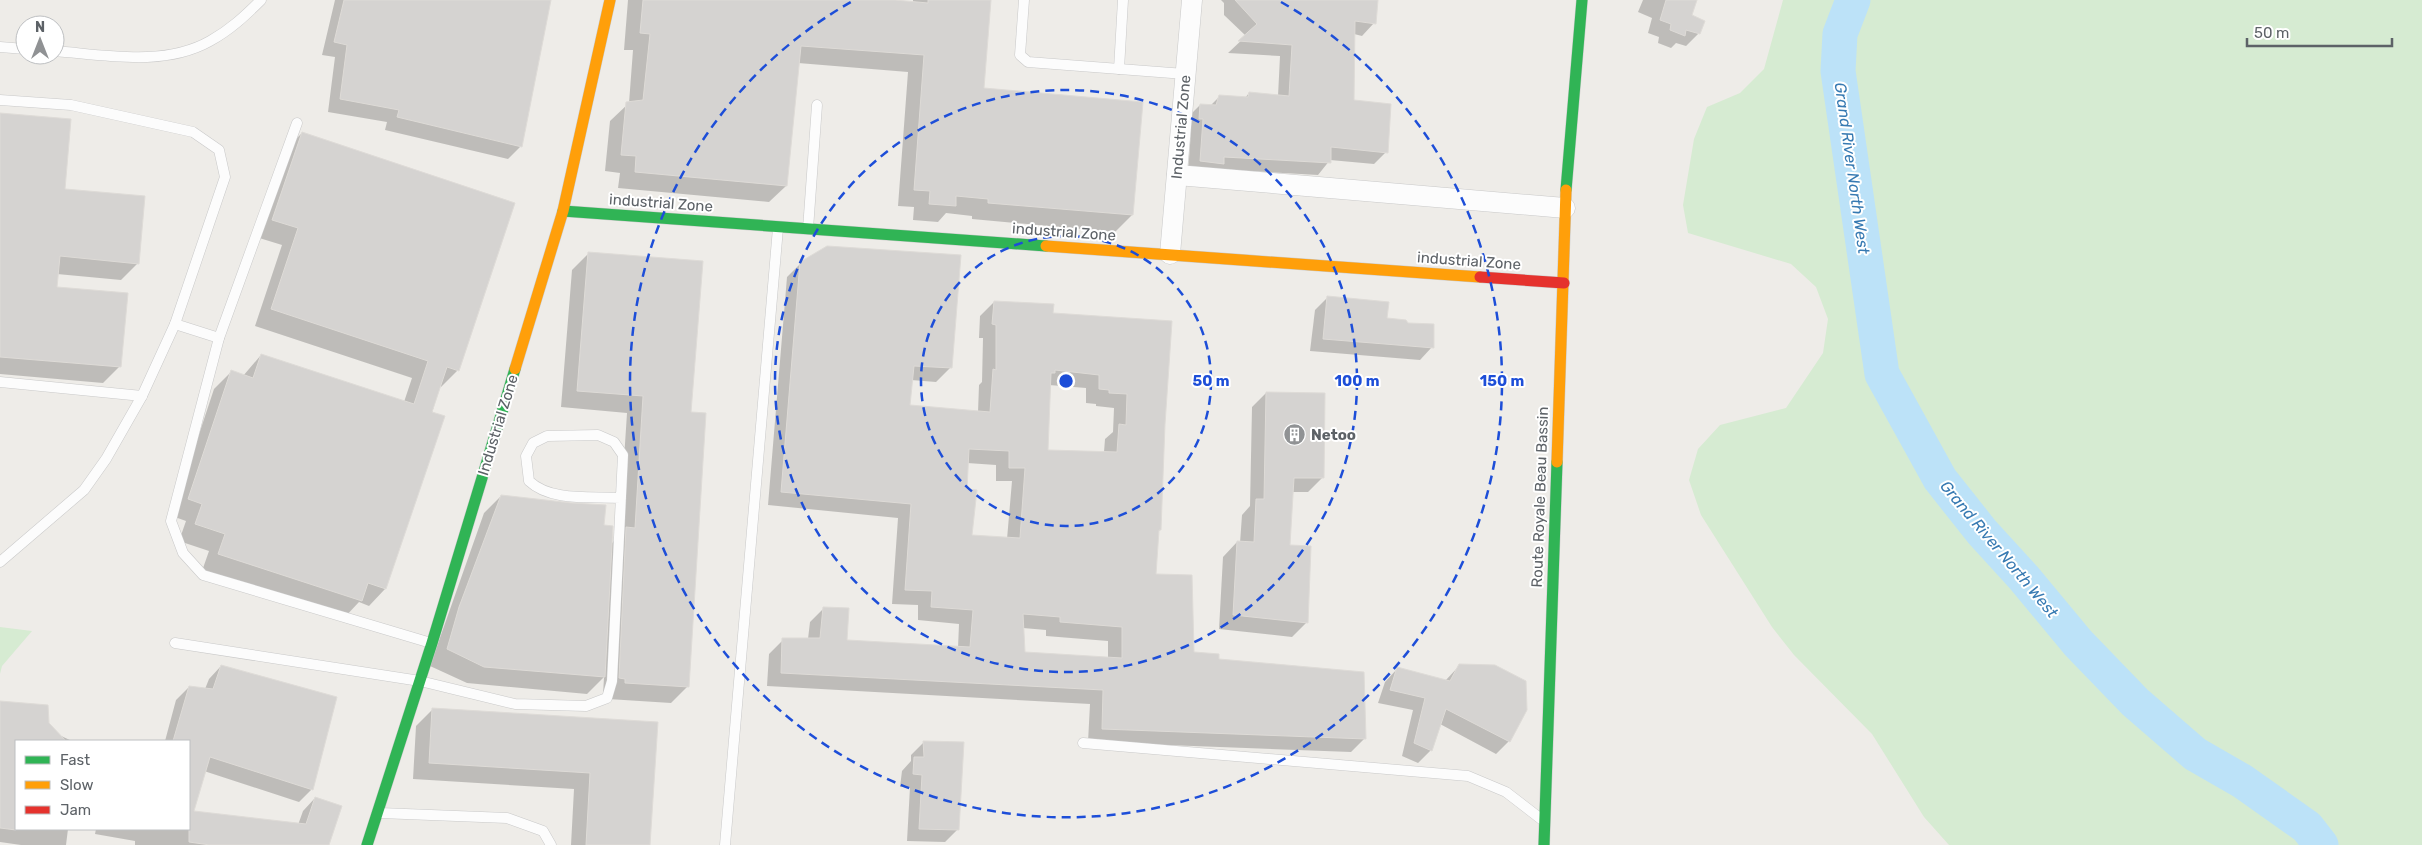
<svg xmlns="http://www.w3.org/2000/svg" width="2422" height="845" viewBox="0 0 2422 845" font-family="Rubik,sans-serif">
<rect width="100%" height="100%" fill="#eeece8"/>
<!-- green -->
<g fill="#d6ebd2">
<path d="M1783,0h639v845h-473l-25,-28 -52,-83 -78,-79 -22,-28 -71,-112 -12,-35 9,-31 22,-24 66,-17 37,-55 5,-34 -12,-32 -25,-23 -103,-31 -5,-28 11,-66 13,-32 33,-14 24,-24z"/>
<path d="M0,627l32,4 -30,35 -2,8z"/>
</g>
<!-- shadow -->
<g fill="#0003" fill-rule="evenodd">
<path d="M335,0h215l-30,147 -12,12 -123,-29 2,-8 -59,-10 7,-55 -13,-2z"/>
<path d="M628,0h251l34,3v-3h76l-6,89 159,14 -10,112 -17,17 -143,-13v-3l-26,-3 -8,9 -25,-2 1,-13 -16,-1 10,-134 -110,-9 -12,123 -17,16 -151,-14 2,-15 -15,-2 5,-50 19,-18 4,-53h-9z"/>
<path d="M1221,0h156l-3,23 -12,13 -8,-2 -1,67 33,51 -12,12 -44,-4 -12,15 -101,-6 -29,4 3,-42h-3v-14l12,-12 10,1 10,-10 25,2 4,-5 29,3 2,-40 -52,-3 18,-17 -22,-21v-12z"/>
<path d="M1643,0h44l4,16 8,17 -13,13 -10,-3 -5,5 -13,-5 1,-6 -11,-4 4,-15 -14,-6z"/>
<path d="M0,114l63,76 75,73 -17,17 -64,-6 -1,14 64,78 -17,17 -103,-9z"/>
<path d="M302,133l156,237 -17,17h-2l-54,202 -16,17 -10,-4 -15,16 -142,-47 7,-20 -30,-10 7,-20 -14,-5 42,-127 17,-17 12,4 18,-21 143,47 8,-24 -157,-52 27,-81 -26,-8 29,-87z"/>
<path d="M589,253l101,160 -2,273 -17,17 -63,-4 -5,-4 1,-18 -17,17 -120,-11 -37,-17 54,-153 17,-17 102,30 7,19 9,-9 8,-123 -66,-6 11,-137z"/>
<path d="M960,257l-10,111 -14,14 -25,-2 -2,26 69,6 1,-27 3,-3 1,-44h-4l1,-22 14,-14 58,12 112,110 -4,106 -3,2 -2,43 38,78 25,7 147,78 -14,14 -263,-10 2,-38 -323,-18 2,-32 14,-14 25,-1 2,-17 14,-14 22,33 112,7 1,-24 -41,-4v-15l-26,-1 6,-86 -130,-13 19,-228 14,-14zM1049,385l37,3v15l10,1v2l18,2 -1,24 -8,7 -1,13 -57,-1zM967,463l29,2v16h16l-5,58 -37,-2 -4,-47zM1023,628l23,2v6l62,5v17l-84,-5z"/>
<path d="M1328,297l58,22 46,28 -12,13 -110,-9 5,-41z"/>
<path d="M1266,393l57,84 -15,15h-16l-3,54 18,76 -15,15 -73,-8 4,-72 14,-15 3,1 2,-28 8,-9 2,-99z"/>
<path d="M1460,665l49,76 -13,13 -56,-30 -9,26 -13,13 -16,-7 11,-46 -35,-7 7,-21 12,-13 48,12z"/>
<path d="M221,666l91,123 -13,13 -95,-31 -11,41 105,13 5,-14 12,-13 13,47h-193v-4l-40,-7 1,-5h93v-88h-24l11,-41 13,-13 16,2 4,-10z"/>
<path d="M0,703l48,21 11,11 13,6h-56v88h52l-2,16h-45l-21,-3z"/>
<path d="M433,709l224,14 -8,122h-78l3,-56 -161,-10 3,-53z"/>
<path d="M924,742l34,87 -13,13 -38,-1 3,-54h-10l2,-16 9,-10v-6z"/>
</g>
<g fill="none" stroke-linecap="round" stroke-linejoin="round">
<!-- river -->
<path stroke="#bce2f8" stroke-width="35" d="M1853,0l-13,34 -2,37 44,303 58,105 42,53 42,46 54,65 57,59 60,52 47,27 65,46 14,18"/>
</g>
<!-- building -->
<g fill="#d5d3d1" stroke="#dedbd7" fill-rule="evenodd">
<path d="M344,0h207l-29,147 -125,-30 2,-7 -59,-11 7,-54 -13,-3z"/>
<path d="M643,0h252l33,3v-3h63l-7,88 159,14 -10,113 -145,-12v-4l-32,-3v10l-27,-2 1,-13 -16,-1 10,-135 -123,-9 -14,140 -152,-14 1,-16 -15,-1 5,-53 17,-2 7,-66 -10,-1z"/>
<path d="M1235,0h143l-2,24 -21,-3 -1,79 37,4 -3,49 -57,-6v16l-107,-6v7l-24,-3 3,-42h-4l1,-15 16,1 3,-10 29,2 1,-5 40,4 3,-51 -54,-4 19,-17z"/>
<path d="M1666,0h31l-5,15 13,6 -5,13 -14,-4 -1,6 -15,-6 1,-6 -11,-4z"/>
<path d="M0,113l71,6 -6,70 80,7 -6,68 -79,-8 -3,31 71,6 -7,74 -121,-10z"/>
<path d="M302,132l213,71 -56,168 -12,-4 -15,45 13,4 -59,173 -18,-6 -6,18 -144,-47 7,-20 -30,-10 7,-20 -14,-5 43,-129 22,8 8,-24 153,50 14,-43 -157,-52 27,-81 -26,-8z"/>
<path d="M827,246l134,9 -9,113 -38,-2 -4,39 80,7 3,-43 3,1v-45l-4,-1 2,-23 60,3 -1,9 119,8 -7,103 -4,106h-2l-3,44 36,1 2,77 25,2v5l145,13 2,67 -264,-10 1,-39 -322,-17 1,-35h38l3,-31 26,1 -2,32 123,7 3,-37 -42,-3 1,-16 -27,-1 6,-86 -130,-12 19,-230zM1055,370l44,5v14l10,1v3l18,1 -1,31 -7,-1 -2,28 -69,-2 3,-77h4zM969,449l40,2v17h16l-5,70 -48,-3 5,-45 -10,-1zM1023,614l37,3v5l62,5v31l-97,-6z"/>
<path d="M588,252l115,9 -12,151 15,1 -17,274 -64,-4v-4l-6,-1 7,-151 9,1 8,-132 -66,-5z"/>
<path d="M1327,296l62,6 -2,16 19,2 2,3 26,1v24l-111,-9z"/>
<path d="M1266,392l59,1 -1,85h-30l-4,67 21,1 -3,77 -75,-8 4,-74 17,1 2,-43h8z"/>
<path d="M501,495l71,8 34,2 -2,20 9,1 -8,151 -121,-10 -37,-18 12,-42z"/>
<path d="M1459,664l36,1 31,16 1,29 -17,32 -64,-33 -14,42 -18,-8 11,-45 -35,-8 7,-23 53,14z"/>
<path d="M221,665l116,32 -24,93 -103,-33 -16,54 112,13 9,-27 27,9 -13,39h-119l-21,-3v-101h-16l16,-55 24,3z"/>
<path d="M0,701l48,4 1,18 17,18h-50v89l-16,-2z"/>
<path d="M432,708l226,14 -8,123h-64l4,-72 -161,-10z"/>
<path d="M923,741l41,1 -5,88 -40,-1 3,-54 -9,-1 1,-17h10z"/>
</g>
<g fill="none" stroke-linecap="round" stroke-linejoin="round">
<defs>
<g id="lane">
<path d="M1024,0l-4,55 8,7 157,12"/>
<path d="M0,47l25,2"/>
<path d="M55,51c50,4 109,16 155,-10 20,-11 35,-25 51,-41"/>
<path d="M1119,69l4,-69"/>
<path d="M0,100l71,5 122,27 26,18 6,27 -50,147 -33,72 -36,63 -22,31 -84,72"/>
<path d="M297,123l-78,215 -48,183 12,32 20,22 228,68"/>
<path d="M808,229l9,-124"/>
<path d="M175,324l44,14"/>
<path d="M0,382l142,14"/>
<path d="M175,643l245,38 95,23 71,2 21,-8 5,-17 11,-226 -9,-13 -16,-7 -51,1 -14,7 -7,13 3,25c22,21 63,15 92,17"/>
<path d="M1083,743l385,33 38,16 35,27"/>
<path d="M380,813l127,5 36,13 8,14"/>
<path d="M725,845l53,-617"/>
</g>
<g id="street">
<path d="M1177,175l388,33"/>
<path d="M1170,254l22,-254"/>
</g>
<g id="fast">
<path d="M1566,190l16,-190"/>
<path d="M563,211l483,35"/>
<path d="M367,845l65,-202 83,-274"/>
<path d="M1544,845l13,-383"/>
</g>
<g id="slow">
<path d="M1046,246l434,31"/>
<path d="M515,369l48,-158 47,-211"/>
<path d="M1557,462l9,-272"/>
</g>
<path id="jam" d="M1480,277l84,6"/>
</defs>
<!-- lane casing -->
<use href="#lane" stroke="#c9c9c9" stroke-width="11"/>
<!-- street casing -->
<use href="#street" stroke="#c9c9c9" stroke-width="21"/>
<!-- fast casing -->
<use href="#fast" stroke="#cacaca" stroke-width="12"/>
<!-- slow casing -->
<use href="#slow" stroke="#cacaca" stroke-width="12"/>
<!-- jam casing -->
<use href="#jam" stroke="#cacaca" stroke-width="12"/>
<!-- lane -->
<use href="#lane" stroke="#fcfcfc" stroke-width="10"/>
<!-- street -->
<use href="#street" stroke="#fcfcfc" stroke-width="20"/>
<!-- fast -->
<use href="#fast" stroke="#30b455" stroke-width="11"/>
<!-- slow -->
<use href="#slow" stroke="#ff9f0a" stroke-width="11"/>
<!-- jam -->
<use href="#jam" stroke="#e5322d" stroke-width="11"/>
</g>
<!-- distance rings -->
<g fill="none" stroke="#1d4ed8" stroke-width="2.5" stroke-dasharray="9 6">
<circle cx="1066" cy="381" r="145"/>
<circle cx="1066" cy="381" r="291"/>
<path d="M1281 2A436 436 0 1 1 851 2"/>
</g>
<!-- icons -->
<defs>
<symbol id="building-disc" viewBox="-11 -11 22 22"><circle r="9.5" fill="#909294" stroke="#fff"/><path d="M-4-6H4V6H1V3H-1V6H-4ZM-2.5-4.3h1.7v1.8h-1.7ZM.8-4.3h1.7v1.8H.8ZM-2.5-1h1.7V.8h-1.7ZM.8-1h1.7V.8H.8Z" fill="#fff"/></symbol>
</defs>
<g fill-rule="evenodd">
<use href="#building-disc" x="1282" y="422" width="25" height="25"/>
</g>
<g text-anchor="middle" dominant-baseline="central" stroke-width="4" stroke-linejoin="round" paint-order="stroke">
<!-- street labels -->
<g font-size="15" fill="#5d6267" stroke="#fff">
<text transform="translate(1181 127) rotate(-85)">Industrial Zone</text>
<text transform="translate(661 203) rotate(4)">industrial Zone</text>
<text transform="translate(1064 232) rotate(4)">industrial Zone</text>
<text transform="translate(1469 261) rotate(4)">industrial Zone</text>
<text transform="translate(498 425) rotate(-73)">Industrial Zone</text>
<text transform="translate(1540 497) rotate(-88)">Route Royale Beau Bassin</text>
</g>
<!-- poi labels -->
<g font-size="15" font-weight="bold" fill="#5d6267" stroke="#fff" text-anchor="start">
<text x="1311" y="435">Netoo</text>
</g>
<!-- water labels -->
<g font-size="16" font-style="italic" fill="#377ab2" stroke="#fff">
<text transform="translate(1852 168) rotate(82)">Grand River North West</text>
<text transform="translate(1999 549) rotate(50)">Grand River North West</text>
</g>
</g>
<circle cx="1066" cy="381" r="8" fill="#1d4ed8" stroke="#fff" stroke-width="2.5"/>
<g font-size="15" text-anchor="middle" font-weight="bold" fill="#1d4ed8" stroke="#fff" stroke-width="4" stroke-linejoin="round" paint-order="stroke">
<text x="1211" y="386">50 m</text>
<text x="1357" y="386">100 m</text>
<text x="1502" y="386">150 m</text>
</g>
<!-- legend -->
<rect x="15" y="740" width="175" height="90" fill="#ffffff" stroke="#bec0c2"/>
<rect x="25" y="756" width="25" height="8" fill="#30b455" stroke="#bec0c2"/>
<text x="60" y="765" font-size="15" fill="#5d6267">Fast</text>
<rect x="25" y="781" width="25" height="8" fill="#ff9f0a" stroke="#bec0c2"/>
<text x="60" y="790" font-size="15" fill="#5d6267">Slow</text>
<rect x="25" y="806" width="25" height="8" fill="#e5322d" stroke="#bec0c2"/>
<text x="60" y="815" font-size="15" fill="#5d6267">Jam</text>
<!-- north arrow -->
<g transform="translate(40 40)"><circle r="24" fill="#ffffff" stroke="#bec0c2"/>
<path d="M0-4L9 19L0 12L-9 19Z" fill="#909294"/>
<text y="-8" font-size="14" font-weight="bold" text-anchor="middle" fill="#5d6267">N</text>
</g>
<!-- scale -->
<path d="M2247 38v8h145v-8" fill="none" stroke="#5d6267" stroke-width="2.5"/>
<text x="2254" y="38" font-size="15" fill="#5d6267" stroke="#ffffff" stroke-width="4" paint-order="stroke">50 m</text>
</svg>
